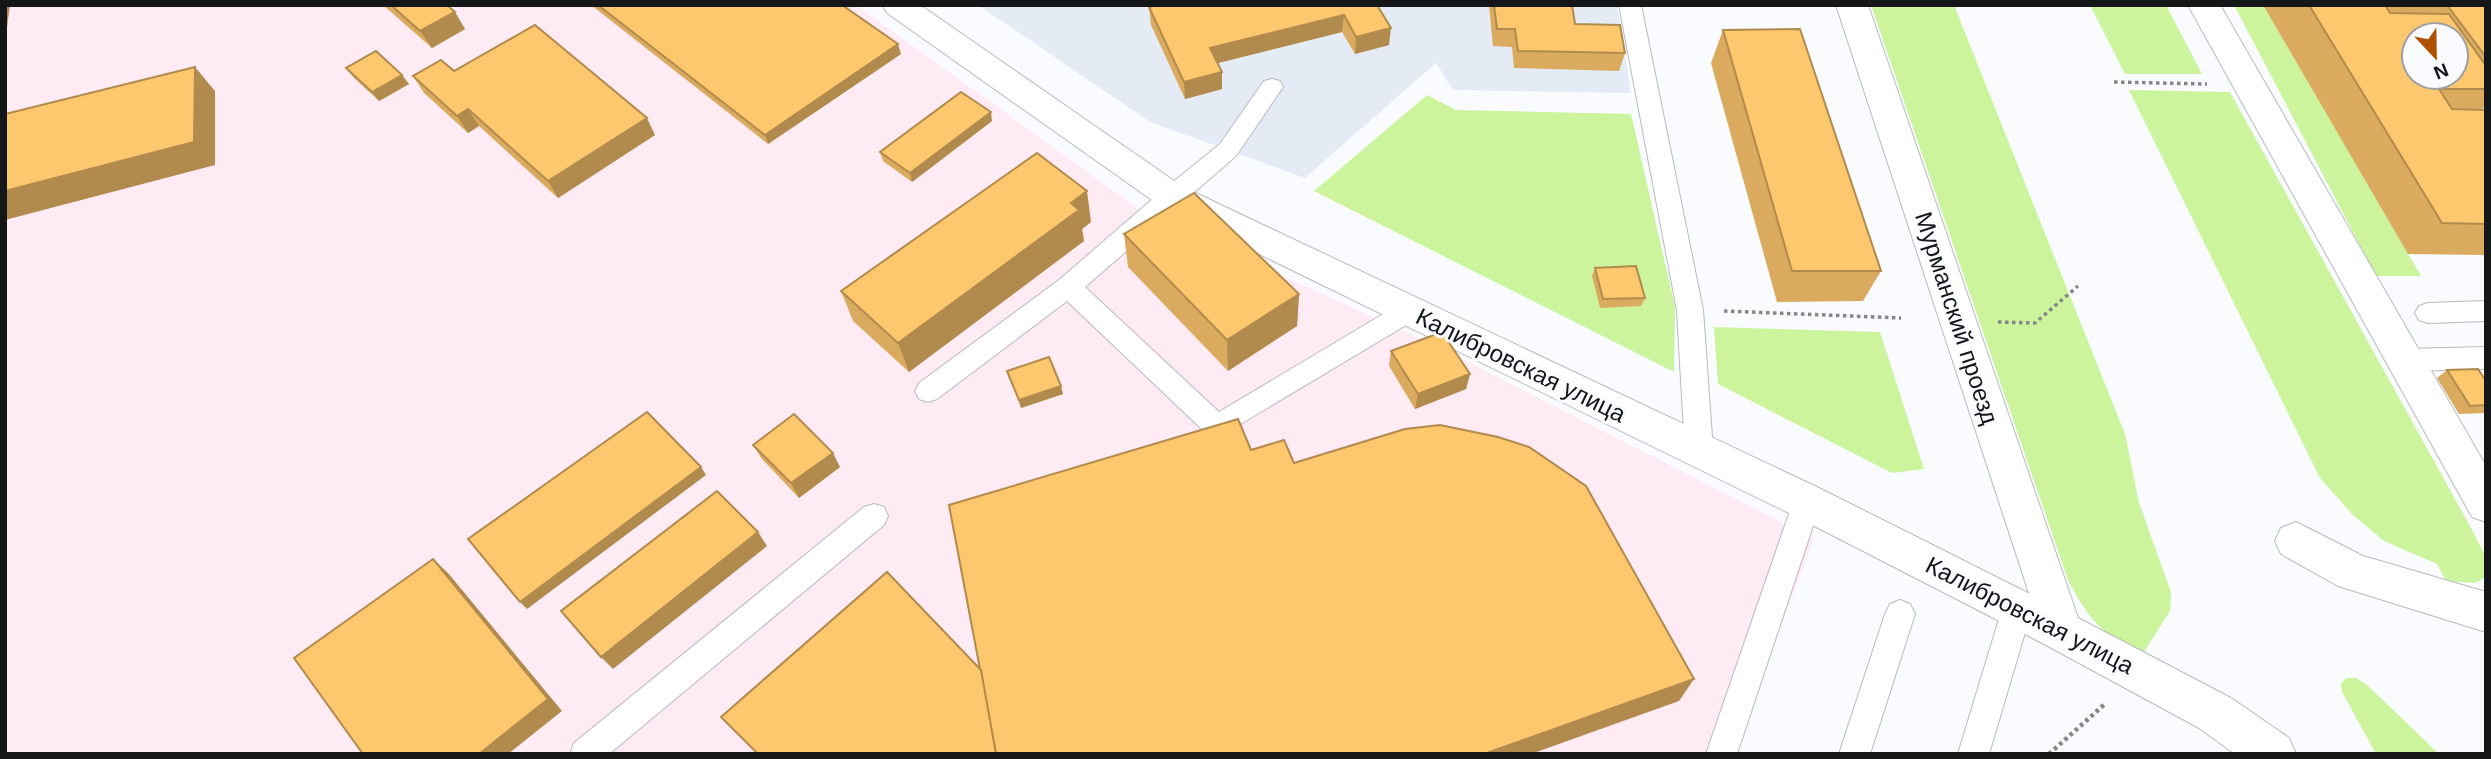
<svg xmlns="http://www.w3.org/2000/svg" width="2491" height="759" viewBox="0 0 2491 759" font-family="Helvetica,sans-serif">
<rect width="100%" height="100%" fill="#f9fbff"/>
<!-- industrial -->
<path fill="#feebf4" d="M5,5h851l287,207 296,135 375,192 -82,215h-1727z"/>
<!-- built -->
<path fill="#e5ebf5" d="M978,5h639l14,88 -178,-3 -17,-27 -131,115 -155,-56z"/>
<!-- green -->
<g fill="#ccf49c">
<path d="M1871,5h83l171,429 14,69 32,89 -1,19 -26,41c-42,-16 -55,-32 -76,-72z"/>
<path d="M2090,5h76l36,69h-77z"/>
<path d="M2234,5h29l158,271h-45z"/>
<path d="M2129,90l101,2 241,436 13,25 2,24 -11,6 -29,-2 -9,-17 -53,-23 -32,-27 -32,-36z"/>
<path d="M1427,95l29,15 175,4 44,193 -1,65 -360,-181z"/>
<path d="M1714,327l166,5 44,137 -32,4 -174,-89z"/>
<path d="M2346,678h10l10,6 73,70h-63l-34,-62 -1,-8z"/>
</g>
<g fill="none" stroke-linecap="round" stroke-linejoin="round">
<defs>
<g id="service">
<path d="M1619,5h22l62,305 10,141 -4,8 -10,4 -10,-4 -4,-8 -8,-141z"/>
<path d="M1272,79l8,2 3,6 -47,69 -151,131 134,125 181,-108 9,-3 9,3 4,7 -4,7 -201,120 -9,-3 -141,-134 -130,98 -9,3 -9,-3 -4,-8 4,-8 140,-103 104,-90 57,-46 44,-63z"/>
<path d="M2486,301v20l-58,2 -9,-3 -4,-7 4,-7 9,-3z"/>
<path d="M2486,347v22l-82,2 -9,-3 -4,-8 4,-8 9,-3z"/>
<path d="M1807,490l10,3 4,9 -84,252h-31l87,-252 4,-9z"/>
<path d="M874,504l10,3 4,9 -4,9 -275,229h-39l4,-11 290,-236z"/>
<path d="M2017,596l10,3 5,10 -43,145h-31l44,-145 5,-10z"/>
<path d="M1900,600l10,4 5,10 -45,140h-31l46,-140 5,-10z"/>
</g>
<g id="minor">
<path d="M882,5h38l263,182 638,302 255,128 7,14 -7,14 -15,6 -15,-6 -253,-130 -634,-310 -272,-192z"/>
<path d="M2188,5h32l266,461v56l-14,-5z"/>
<path d="M2296,522l67,34 123,36v40l-148,-46 -57,-32 -6,-13 6,-13z"/>
</g>
<path id="tertiary" d="M1836,5h32l210,613 153,80 58,40 7,16h-61l-36,-26 -153,-83z"/>
</defs>
<!-- service casing -->
<use href="#service" stroke="#b7bac0" stroke-width="2"/>
<!-- minor casing -->
<use href="#minor" stroke="#b7bac0" stroke-width="2"/>
<!-- tertiary casing -->
<use href="#tertiary" stroke="#b7bac0" stroke-width="2"/>
<!-- path-far1 -->
<g stroke="#858689" stroke-width="3.5" stroke-dasharray="3.5 3.5" stroke-linecap="butt">
<path d="M2114,82l93,2"/>
<path d="M1724,311l177,7"/>
<path d="M1998,322l37,1 43,-37"/>
</g>
<!-- path -->
<path stroke="#858689" stroke-width="4.5" stroke-dasharray="3.5 3.5" stroke-linecap="butt" d="M2049,754l57,-51"/>
<!-- service -->
<use href="#service" fill="#fff" fill-rule="evenodd"/>
<!-- minor -->
<use href="#minor" fill="#fff" fill-rule="evenodd"/>
<!-- tertiary -->
<use href="#tertiary" fill="#fff" fill-rule="evenodd"/>
</g>
<!-- wall -->
<g fill="#daab5f">
<path d="M383,5h64l18,24 -33,19z"/>
<path d="M591,5h251l59,49 -133,90z"/>
<path d="M1377,5l12,40 -34,9 -13,-22 -124,31 4,26 -37,10 -34,-74 -2,-18z"/>
<path d="M1489,5h83l3,19 50,29 -6,18 -105,-3 -2,-21 -19,-1z"/>
<path d="M2263,5h223v100l-5,5h5v149l-2,-4 -76,-1z"/>
<path d="M1723,30l158,241 -18,30 -86,1 -66,-239z"/>
<path d="M346,68l63,16 -30,17 -26,-24z"/>
<path d="M454,71l201,64 -97,63 -79,-72 -11,7 -44,-40 -11,-17z"/>
<path d="M992,121l-80,61 -29,-21 -3,-9z"/>
<path d="M1091,222l-9,7 2,12 -175,131 -56,-51 -12,-30z"/>
<path d="M1124,234l175,60 -2,32 -69,45 -100,-104z"/>
<path d="M1595,268l50,30 -4,8 -41,2 -8,-32z"/>
<path d="M1391,351l79,23 -4,15 -51,20 -26,-43z"/>
<path d="M2447,370l39,11v32l-27,1 -22,-36z"/>
<path d="M1007,371l56,23 -42,14z"/>
<path d="M753,445l87,22 -41,31 -37,-39z"/>
</g>
<!-- shaded-wall -->
<g fill="#b18b4d">
<path d="M5,5h5l-5,37z"/>
<path d="M455,12l10,17 -33,19 -12,-17z"/>
<path d="M1344,15l-2,17 -132,33v-17z"/>
<path d="M1391,28l-2,17 -34,9 1,-17z"/>
<path d="M898,44l3,10 -133,90 -3,-9z"/>
<path d="M195,67l20,24v74l-210,55v-29z"/>
<path d="M1222,72v17l-37,10 -1,-17z"/>
<path d="M402,75l7,9 -30,17 -7,-9z"/>
<path d="M468,109l11,17 -11,7 -11,-17z"/>
<path d="M991,112l1,9 -80,61 -2,-9z"/>
<path d="M647,118l8,17 -97,63 -10,-17z"/>
<path d="M1087,191l4,31 -9,7 2,12 -175,131 -11,-29z"/>
<path d="M1299,294l-2,32 -69,45 -1,-31z"/>
<path d="M1470,374l-4,15 -51,20 3,-15z"/>
<path d="M1061,386l2,8 -42,14 -2,-8z"/>
<path d="M833,453l7,14 -41,31 -8,-15z"/>
<path d="M701,467l5,8 -179,134 -7,-7z"/>
<path d="M758,532l9,14 -154,123 -12,-12z"/>
<path d="M433,559l15,14 114,138 -54,43h-29z"/>
<path d="M1694,679l-15,22 -148,53h-47z"/>
</g>
<!-- building -->
<g fill="#fdc76e" stroke="#b18b4d" stroke-width="2" fill-rule="evenodd">
<path d="M391,5h56l8,7 -35,19z"/>
<path d="M598,5h244l56,39 -133,91z"/>
<path d="M1159,5h218l14,23 -35,9 -12,-22 -134,33 12,24 -38,10 -35,-75z"/>
<path d="M1494,5h78l3,19 45,1 5,28 -107,-2 -3,-22h-18z"/>
<path d="M2309,5h76l5,8 59,1 37,52v23h-47l13,20 34,1v114l-44,-1zM2414,35h42v42h-42z"/>
<path d="M2447,5h39v52z"/>
<path d="M535,25l112,93 -99,63 -80,-72 -11,7 -44,-40 28,-16 13,11z"/>
<path d="M1800,29l81,242h-89l-69,-241z"/>
<path d="M376,51l26,24 -30,17 -26,-24z"/>
<path d="M195,67l-1,75 -189,49v-77z"/>
<path d="M961,92l30,20 -81,61 -30,-21z"/>
<path d="M1037,153l50,38 -16,12 8,7 -181,133 -57,-52z"/>
<path d="M1194,193l105,101 -72,46 -103,-106z"/>
<path d="M1636,266l9,32 -42,1 -8,-31z"/>
<path d="M1442,332l28,42 -52,20 -27,-43z"/>
<path d="M1049,357l12,29 -42,14 -12,-29z"/>
<path d="M2478,369l8,12v24l-16,1 -23,-36z"/>
<path d="M647,412l54,55 -181,135 -52,-63z"/>
<path d="M794,414l39,39 -42,30 -38,-38z"/>
<path d="M1238,419l13,31 33,-10 10,23 111,-34 35,-4 58,12 31,10 57,39 108,193 -210,75h-488l-47,-249z"/>
<path d="M717,491l41,41 -157,125 -40,-46z"/>
<path d="M433,559l115,140 -69,55h-116l-69,-96z"/>
<path d="M887,572l94,98 15,84h-238l-37,-37z"/>
</g>
<g text-anchor="middle" dominant-baseline="central" stroke-width="6" stroke-linejoin="round" paint-order="stroke">
<!-- street labels -->
<g font-size="24" fill="#151618" stroke="#f9fbff">
<text transform="translate(1957 318) rotate(72)">Мурманский проезд</text>
<text transform="translate(1521 365) rotate(26)">Калибровская улица</text>
<text transform="translate(2030 615) rotate(27)">Калибровская улица</text>
</g>
</g>
<!-- border -->
<rect width="2491" height="759" fill="none" stroke="#151618" stroke-width="14"/>
<!-- north arrow -->
<g transform="translate(2435 56) rotate(158)"><circle r="33" fill="#f9fbff" stroke="#9e9fa3" stroke-width="2"/>
<path d="M0-5L12 26L0 18L-12 26Z" fill="#af5001"/>
<text y="-10" font-size="19" font-weight="bold" text-anchor="middle" fill="#151618">N</text>
</g>
</svg>
